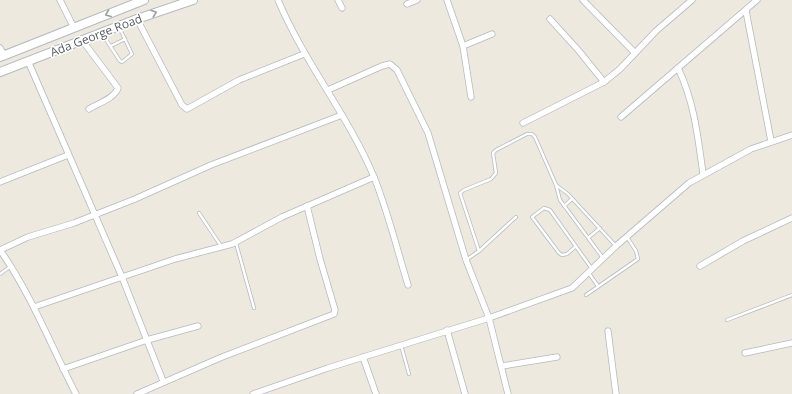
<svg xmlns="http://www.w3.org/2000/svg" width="792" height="394" viewBox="0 0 792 394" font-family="'Open Sans',sans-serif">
<rect width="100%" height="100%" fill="#ede9df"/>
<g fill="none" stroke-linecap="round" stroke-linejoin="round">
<defs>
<g id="service">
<path d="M103,35l17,26 2,1 10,-8 -13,-27"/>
<path d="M111,46l14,-7"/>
<path d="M556,185l12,9 47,51"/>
<path d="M564,206l8,-7"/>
<path d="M199,213l22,33"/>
<path d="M588,238l12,-10"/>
<path d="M236,243l18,65"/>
<path d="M576,246l-9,8 -5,1 -3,-2 -27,-36 12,-9 6,2 42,59"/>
<path d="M479,251l-19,-58 4,-3 27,-11 5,-6 -3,-20 3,-3 31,-16h5l3,3 21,48 4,15 43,58"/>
<path d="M466,260l13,-9 37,-34"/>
<path d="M588,272l10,14"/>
<path d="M0,274l11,-8"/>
<path d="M586,295l52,-36 -2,-8 -9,-14"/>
<path d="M727,320l65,-25"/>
<path d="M401,345l8,29"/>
</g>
<g id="minor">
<path d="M60,0l14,28"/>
<path d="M278,0c26,62 70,115 96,177 14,35 23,72 34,108"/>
<path d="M338,0l4,8"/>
<path d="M447,0l16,46 8,51"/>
<path d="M583,0l52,53"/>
<path d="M407,4l10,-4"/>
<path d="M746,11l25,130"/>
<path d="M137,19l45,86 5,4 52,-29 65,-26"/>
<path d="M550,19l29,32 25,31"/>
<path d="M82,40l36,48c-3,10 -21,16 -29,21"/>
<path d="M463,46l29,-12"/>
<path d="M0,48l4,7"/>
<path d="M28,61l94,216 41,104"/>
<path d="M678,68c16,33 20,69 25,106"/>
<path d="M328,90l54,-24 8,-2 7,6 31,63 38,127 23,58 19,76"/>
<path d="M621,117l136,-117"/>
<path d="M523,123l81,-41 16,-13 36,-38 36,-31"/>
<path d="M0,182l68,-27"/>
<path d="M0,250l28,-13 46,-14 61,-24 76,-34 131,-50"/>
<path d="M0,250c31,44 51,96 76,144"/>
<path d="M700,266l43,-25 49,-23"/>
<path d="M34,307l141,-48 57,-15 50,-27 92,-40"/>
<path d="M447,330l18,64"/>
<path d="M608,331l8,63"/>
<path d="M745,353l47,-10"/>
<path d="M363,357l13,37"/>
<path d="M502,366l55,-9"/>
<path d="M63,369l84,-29 51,-14"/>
<path d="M137,394l85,-37 112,-43 1,-4 -15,-51 -13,-53"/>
<path d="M253,394l75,-26 161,-50 83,-30 44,-42 73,-63 62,-34 41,-14"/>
</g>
<g id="secondary">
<path d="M0,57l144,-57"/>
<path d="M0,72l137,-53 56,-19"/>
</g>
</defs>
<!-- service casing -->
<use href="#service" stroke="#b5b9be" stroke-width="4"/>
<!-- minor casing -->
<use href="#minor" stroke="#b5b9be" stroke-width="7"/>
<!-- secondary casing -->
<use href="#secondary" stroke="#b5bac0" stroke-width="10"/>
<!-- service -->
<use href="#service" stroke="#fff" stroke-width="2.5"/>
<!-- minor -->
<use href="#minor" stroke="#fff" stroke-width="5.5"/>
<!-- secondary -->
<use href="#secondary" stroke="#fff" stroke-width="8"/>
</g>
<!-- one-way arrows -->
<defs><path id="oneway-chevron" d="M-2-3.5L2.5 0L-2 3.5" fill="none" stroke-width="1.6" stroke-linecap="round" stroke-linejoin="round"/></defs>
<g stroke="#9b9ea1">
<use href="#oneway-chevron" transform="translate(154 13) rotate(-19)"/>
<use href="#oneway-chevron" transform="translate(108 14) rotate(158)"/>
</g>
<g text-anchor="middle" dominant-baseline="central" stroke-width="3" stroke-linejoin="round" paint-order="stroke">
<!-- street labels -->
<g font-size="12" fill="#585d62" stroke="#fff">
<text transform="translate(96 35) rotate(-21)">Ada George Road</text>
</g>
</g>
</svg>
